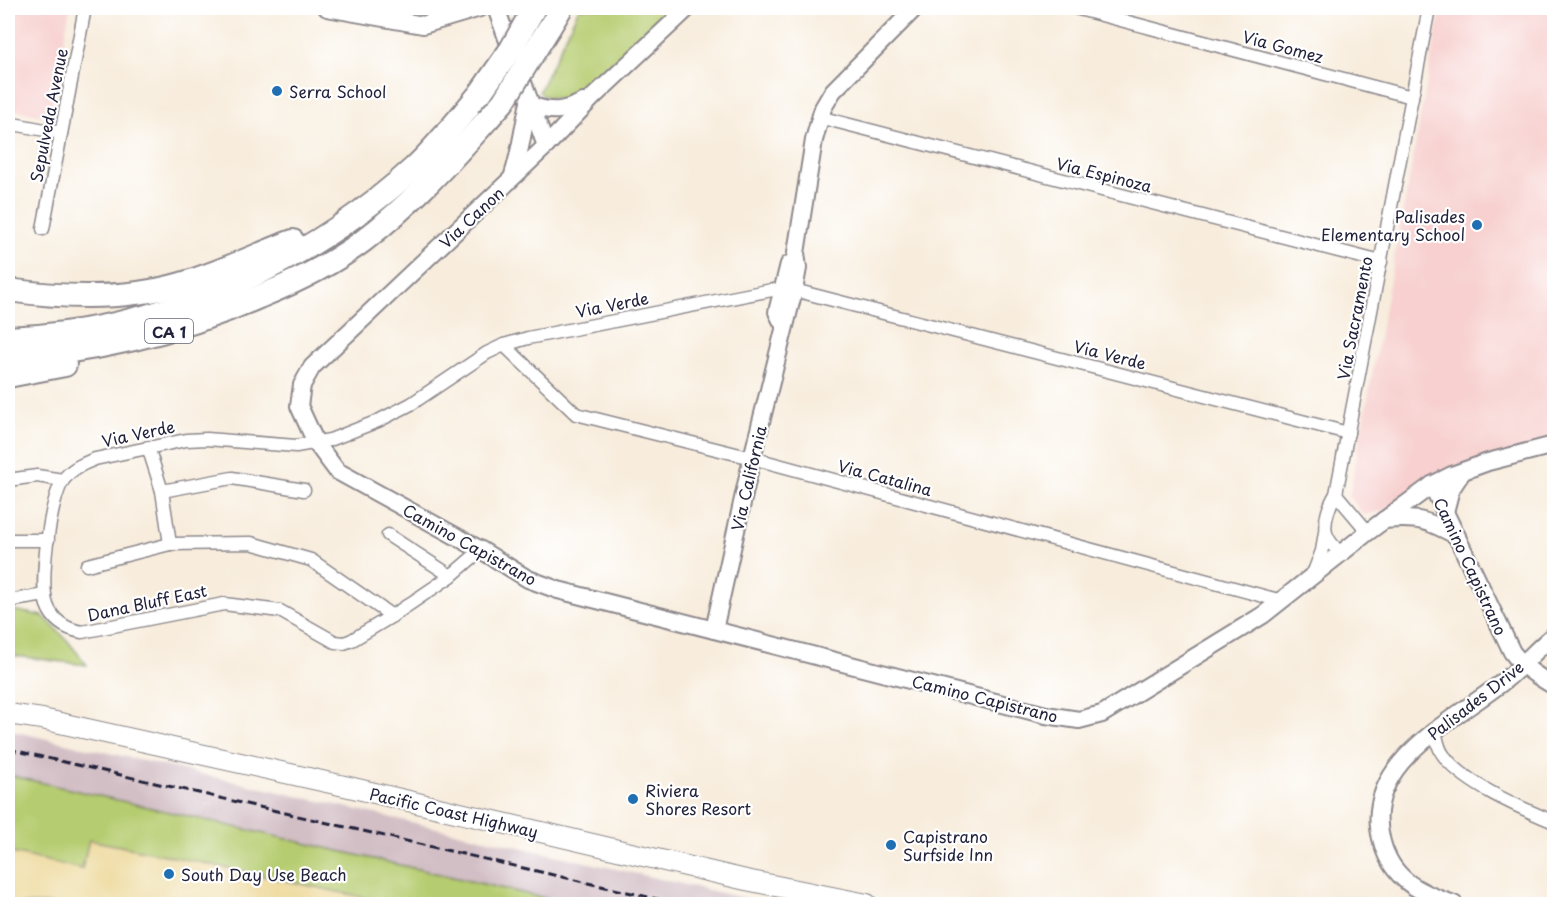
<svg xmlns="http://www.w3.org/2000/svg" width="1562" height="912" viewBox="0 0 1562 912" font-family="'Playpen Sans',sans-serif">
<rect width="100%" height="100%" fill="#fff"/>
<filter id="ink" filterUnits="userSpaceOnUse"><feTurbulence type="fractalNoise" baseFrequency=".0167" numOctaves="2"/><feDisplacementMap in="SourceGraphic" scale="12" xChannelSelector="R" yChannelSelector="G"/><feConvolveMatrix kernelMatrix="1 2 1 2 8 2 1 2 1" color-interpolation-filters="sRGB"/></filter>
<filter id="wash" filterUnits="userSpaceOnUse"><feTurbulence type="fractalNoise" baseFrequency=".008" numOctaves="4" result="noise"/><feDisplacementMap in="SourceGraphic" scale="24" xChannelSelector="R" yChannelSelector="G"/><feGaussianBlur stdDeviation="1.35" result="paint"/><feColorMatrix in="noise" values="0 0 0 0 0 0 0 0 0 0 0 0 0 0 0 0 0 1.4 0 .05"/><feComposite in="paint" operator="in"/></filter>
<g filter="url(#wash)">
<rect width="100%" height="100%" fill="#f8eddd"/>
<!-- built -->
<g fill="#f7d0cf">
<path d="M8,8h62l-19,100 -4,6 -6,1 -33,-6z"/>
<path d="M1441,8h105l8,5v425l-163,71 -27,6 -15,-18z"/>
</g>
<!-- industrial -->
<path fill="#d2bec5" d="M8,730l446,102 315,72h-199l-562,-129z"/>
<!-- green -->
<g fill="#b6cc70" stroke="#6c7756" stroke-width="1.5">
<path d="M579,8h96l-104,93 -27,-5 -5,-4z"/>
<path d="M8,609l35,7 24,24 20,25 -79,-10z"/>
<path d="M8,775l562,129h-562z"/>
</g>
<!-- sand -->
<path fill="#eeda9e" stroke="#887e6c" stroke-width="1.5" d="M89,840l96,19 209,45h-386v-52l74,17z"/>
</g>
<g filter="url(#ink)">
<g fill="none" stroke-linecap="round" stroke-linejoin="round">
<defs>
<g id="street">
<path d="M1075,8l337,89"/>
<path d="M819,117l562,145"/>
<path d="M8,123l53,10"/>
<path d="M43,229l42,-221"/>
<path d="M504,345l72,69 176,44 530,143"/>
<path d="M148,447l14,44 8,53"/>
<path d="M8,480l29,-4 26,4"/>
<path d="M162,491l70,-13 72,12"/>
<path d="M1336,494l32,38"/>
<path d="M388,535l63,41"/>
<path d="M8,540h40"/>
<path d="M481,550l-30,26 -59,40 -40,24 -8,3 -9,-1 -55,-31 -56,-7 -142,28c-17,-3 -29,-11 -35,-27 -8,-21 3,-108 17,-126 8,-11 19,-15 31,-20l91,-19 21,-1 89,7 34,-6 48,-19 33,-17 76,-51 17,-8 24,-7 244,-48h22l554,143"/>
<path d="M1341,554c-6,-6 -13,-13 -15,-21 -3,-11 4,-30 10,-39l93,-486"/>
<path d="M87,565l83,-21 81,-1 60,17 81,56"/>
<path d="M1313,574l9,-23 3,-19"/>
<path d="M8,599l6,1 31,-5"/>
<path d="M1435,730c2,9 3,19 9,26 22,29 77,52 110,66"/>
</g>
<g id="secondary">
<path d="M327,8l96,17 57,-17"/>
<path d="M496,8l50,138"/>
<path d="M688,8l-96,90 -46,48 -234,221 -10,18 -3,21 17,37 21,28 144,79 47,29 30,11 488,125 33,5 23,-6 161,-99 105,-83 64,-47 20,-10 36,-13 66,-17"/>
<path d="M530,105c23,8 32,7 53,-3"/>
<path d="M513,175c8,-24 10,-48 16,-72"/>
<path d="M782,322l-5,-10 12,-48"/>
<path d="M1432,485l80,167c12,16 25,24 42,34"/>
<path d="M1445,512l6,-23 12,-18"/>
<path d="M1384,520c35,-3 43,0 73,16"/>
<path d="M714,630l38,-172 42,-168 4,-22 -2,-15 18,-113 9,-32 10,-17 82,-83"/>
<path d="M1454,904c-34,-11 -62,-24 -72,-62 -23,-78 72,-121 122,-161 18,-14 32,-32 50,-46"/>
</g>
<path id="primary" d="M8,714l34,5 307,68 397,93 121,24"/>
<g id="highway">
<path d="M549,28l12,-20"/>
<path d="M8,290c56,8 118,10 173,-6 38,-11 75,-29 112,-43"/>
<path d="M8,338c149,-6 296,-70 407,-171 24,-23 45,-50 66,-75"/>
<path d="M8,357c88,-4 170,-25 251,-60 37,-15 72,-32 104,-56 47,-36 85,-77 124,-121"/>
<path d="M8,376l57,-11"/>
</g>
</defs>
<!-- street casing -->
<use href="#street" stroke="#8d888c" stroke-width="15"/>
<!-- secondary casing -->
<use href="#secondary" stroke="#8d888c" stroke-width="20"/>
<!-- primary casing -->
<use href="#primary" stroke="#8d888c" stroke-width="22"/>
<!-- highway casing -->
<use href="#highway" stroke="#8d888c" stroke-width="26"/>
<!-- street -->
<use href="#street" stroke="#fff" stroke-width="12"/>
<!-- secondary -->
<use href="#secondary" stroke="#fff" stroke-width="16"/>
<!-- primary -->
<use href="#primary" stroke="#fff" stroke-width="20"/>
<!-- highway -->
<use href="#highway" stroke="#fff" stroke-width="22"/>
<!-- rail -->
<path stroke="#22223b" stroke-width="3" stroke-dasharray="9 4.5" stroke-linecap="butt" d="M8,749l671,155"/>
<defs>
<g id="highway-bridge">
<path d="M481,92l30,-43 23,-41"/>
<path d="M487,120l16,-18 46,-74"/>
</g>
</defs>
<!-- highway-bridge casing -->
<use href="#highway-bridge" stroke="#8d888c" stroke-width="26" stroke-linecap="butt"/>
<!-- highway-bridge -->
<use href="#highway-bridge" stroke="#fff" stroke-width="22"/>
</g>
</g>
<!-- markers -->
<g fill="#1f6fb2" stroke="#fff" stroke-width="2">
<circle cx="277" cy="91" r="6"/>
<circle cx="1477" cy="225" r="6"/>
<circle cx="633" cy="799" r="6"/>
<circle cx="891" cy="845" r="6"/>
<circle cx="169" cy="874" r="6"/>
</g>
<g text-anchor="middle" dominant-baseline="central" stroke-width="4.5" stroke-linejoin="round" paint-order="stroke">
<!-- shield labels -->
<rect fill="#fff" stroke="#646476" stroke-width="1.5" x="145" y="319" width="48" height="24" rx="4.5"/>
<g font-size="15" font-weight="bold" fill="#22223b">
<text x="169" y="331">CA 1</text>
</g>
<!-- street labels -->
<g font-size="16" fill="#22223b" stroke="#fff">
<text transform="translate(1283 46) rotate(15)">Via Gomez</text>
<text transform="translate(48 115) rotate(-79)">Sepulveda Avenue</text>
<text transform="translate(1104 174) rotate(14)">Via Espinoza</text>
<text transform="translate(471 217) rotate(-43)">Via Canon</text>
<text transform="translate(612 304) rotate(-11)">Via Verde</text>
<text transform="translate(1354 318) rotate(-79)">Via Sacramento</text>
<text transform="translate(1110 354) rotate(14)">Via Verde</text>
<text transform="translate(138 433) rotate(-12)">Via Verde</text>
<text transform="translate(885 477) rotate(15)">Via Catalina</text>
<text transform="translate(748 478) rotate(-77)">Via California</text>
<text transform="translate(470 544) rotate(29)">Camino Capistrano</text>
<text transform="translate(1471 566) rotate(65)">Camino Capistrano</text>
<text transform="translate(147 602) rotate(-12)">Dana Bluff East</text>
<text transform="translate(985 698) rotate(14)">Camino Capistrano</text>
<text transform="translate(1475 700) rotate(-38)">Palisades Drive</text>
<text transform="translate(454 812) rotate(13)">Pacific Coast Highway</text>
</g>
<!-- poi labels -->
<g font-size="16" fill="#22223b" stroke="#fff" text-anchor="start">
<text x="289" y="91">Serra School</text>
<text x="1465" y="216" text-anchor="end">Palisades<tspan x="1465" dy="18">Elementary School</tspan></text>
<text x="645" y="790">Riviera<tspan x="645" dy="18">Shores Resort</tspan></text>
<text x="903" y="836">Capistrano<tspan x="903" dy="18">Surfside Inn</tspan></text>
<text x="181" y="874">South Day Use Beach</text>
</g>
</g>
<!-- margin -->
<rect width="1562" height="912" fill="none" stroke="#fff" stroke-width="30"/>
</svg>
